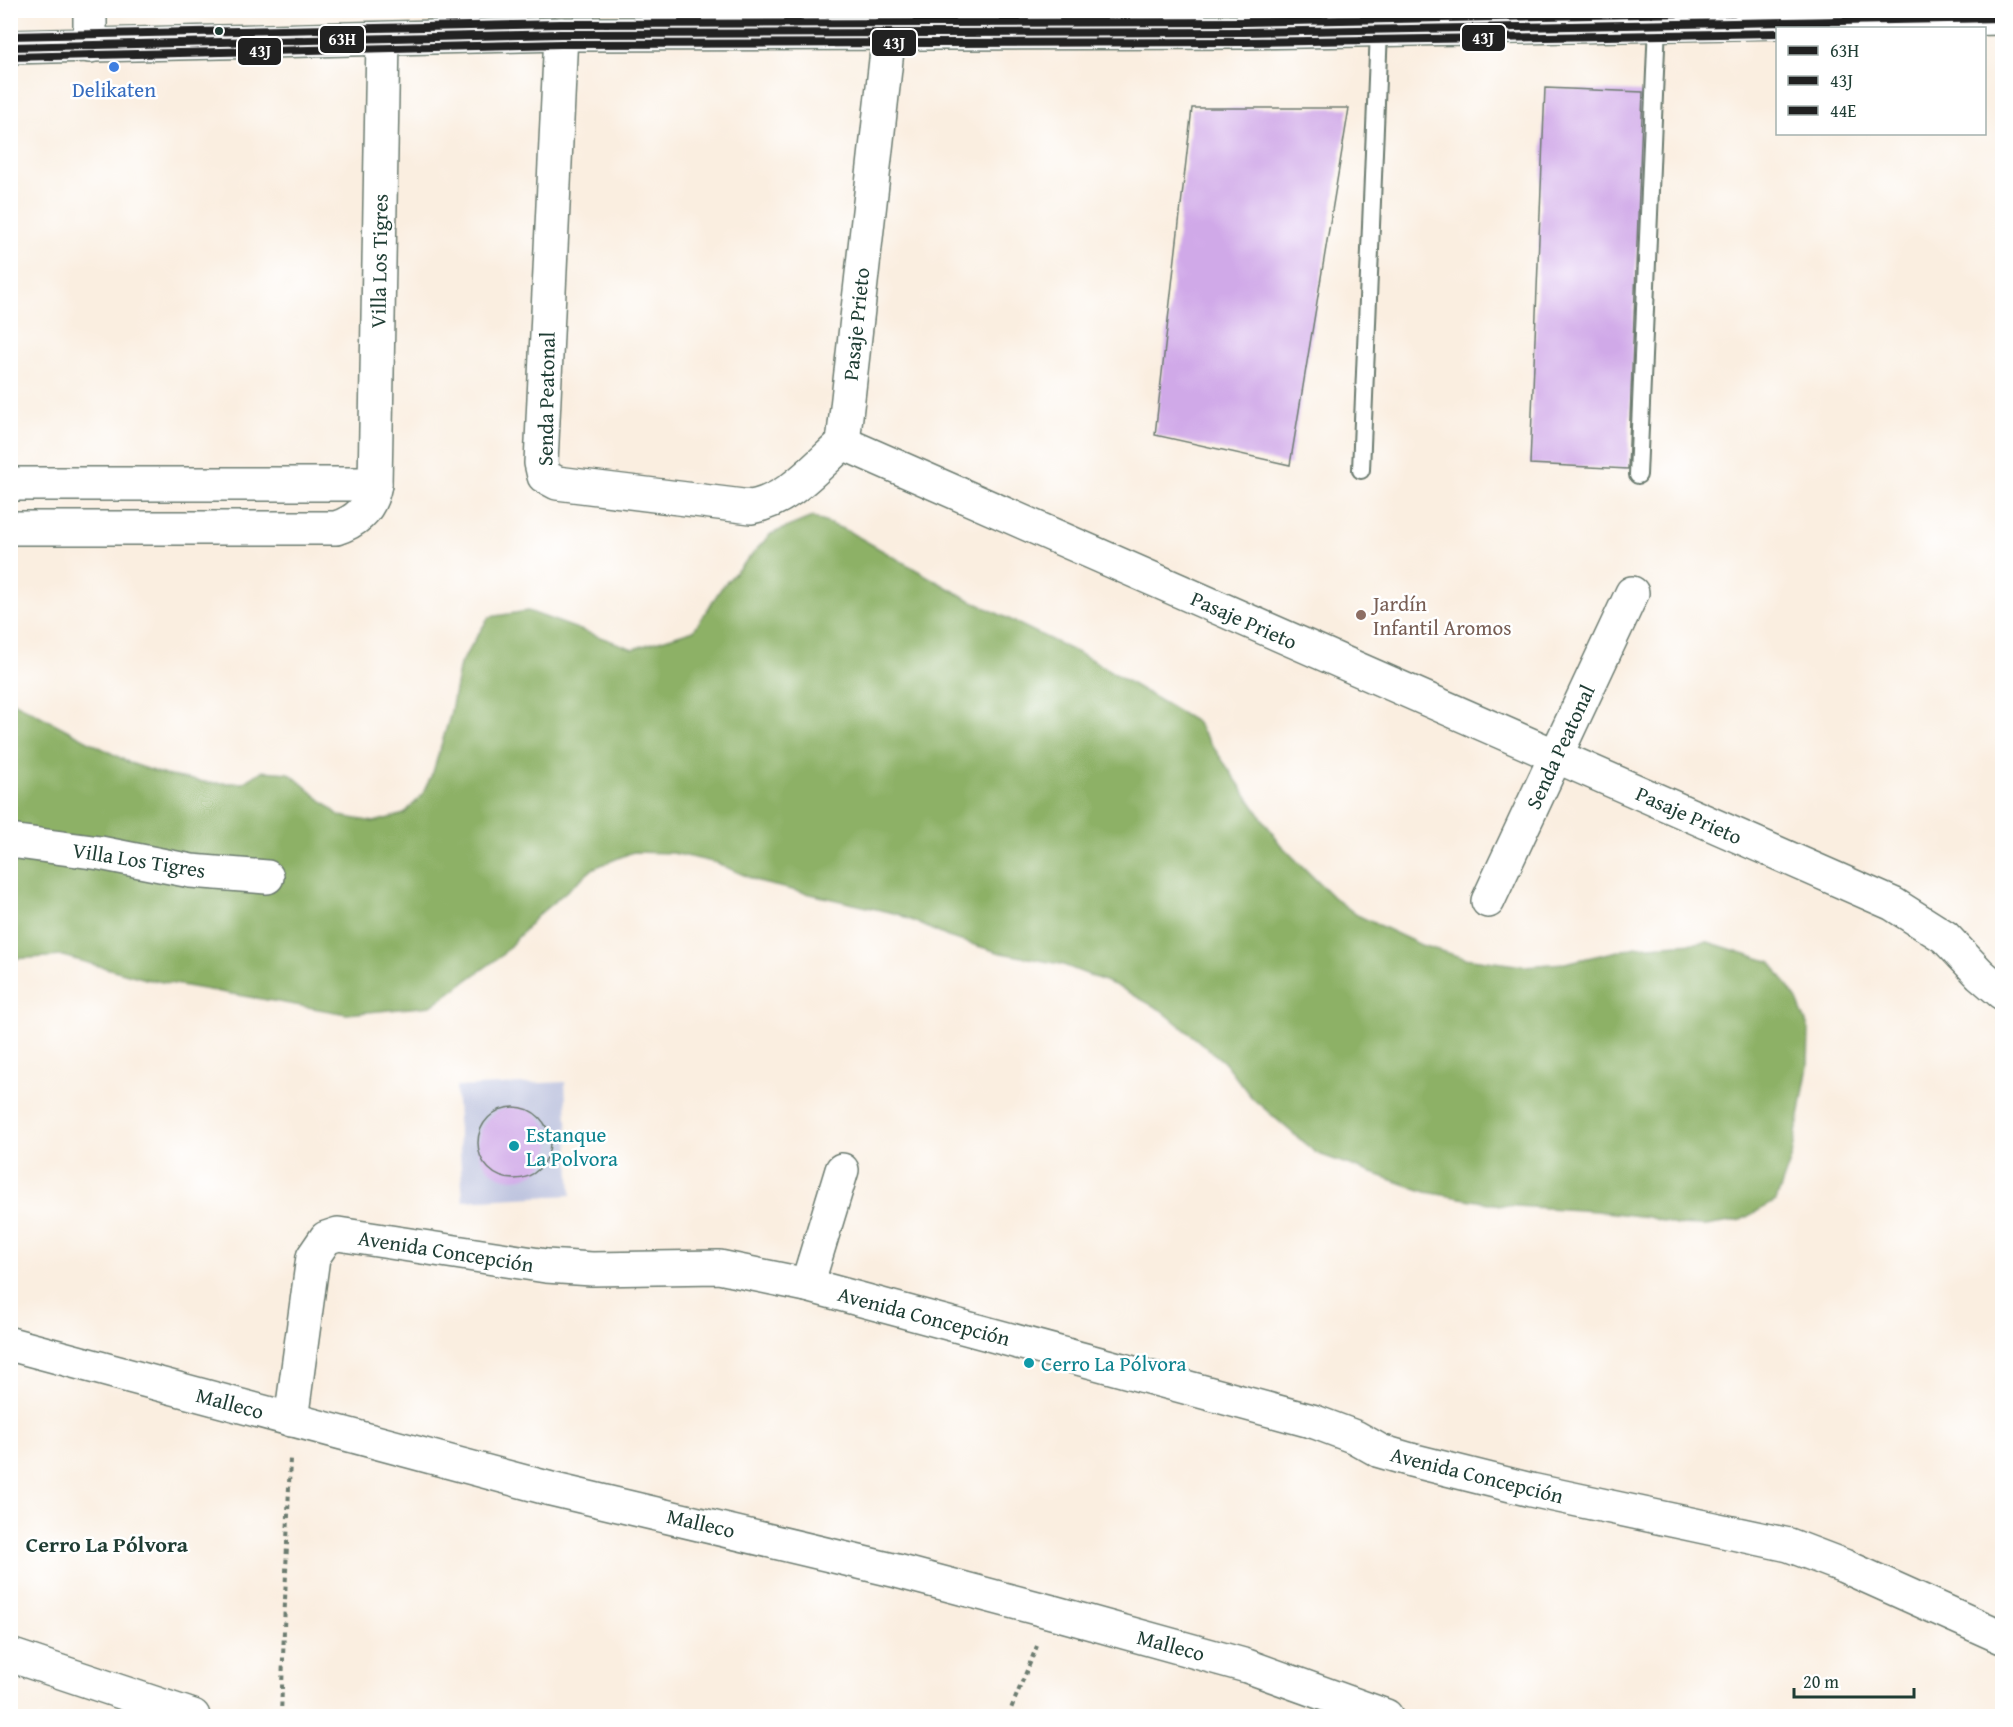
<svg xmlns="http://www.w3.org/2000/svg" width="2013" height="1727" viewBox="0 0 2013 1727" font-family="'Gentium Book Plus',serif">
<rect width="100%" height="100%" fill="#fff"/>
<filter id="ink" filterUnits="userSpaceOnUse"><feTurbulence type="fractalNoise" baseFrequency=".0167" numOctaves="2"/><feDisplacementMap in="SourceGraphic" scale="12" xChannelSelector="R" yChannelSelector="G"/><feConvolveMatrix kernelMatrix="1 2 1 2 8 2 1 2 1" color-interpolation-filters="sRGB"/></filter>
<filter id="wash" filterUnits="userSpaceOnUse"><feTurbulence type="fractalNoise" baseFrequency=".008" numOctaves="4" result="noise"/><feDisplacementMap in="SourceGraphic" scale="24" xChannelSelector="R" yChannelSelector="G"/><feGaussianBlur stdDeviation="1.35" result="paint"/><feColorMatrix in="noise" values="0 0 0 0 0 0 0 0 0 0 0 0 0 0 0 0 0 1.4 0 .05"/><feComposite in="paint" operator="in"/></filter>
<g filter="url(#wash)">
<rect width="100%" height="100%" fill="#faeee0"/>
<!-- industrial -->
<path fill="#bdc3de" d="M565,1082l6,113 -108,6 -7,-114z"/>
<!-- forest -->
<path fill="#8db166" stroke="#56774d" stroke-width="1.5" d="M812,517l36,14 116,66 126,62 106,63 84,122 53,53 24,18 64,30 43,13 60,8 41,-3 71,-16 72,-5 63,20 26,38 12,30 -1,36 -16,90 -16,45 -35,19 -35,6 -30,-1 -28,-8 -52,-6 -95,-6 -75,-13 -110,-39 -64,-55 -28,-36 -63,-52 -44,-24 -56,-22 -60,-11 -53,-16 -50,-23 -136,-31 -45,-20 -44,-10 -40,-1 -39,16 -58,49 -35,39 -70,50 -84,8 -201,-35 -83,-23 -52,3 -1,-259 120,63 35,12 45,8h33l19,-12 27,2 51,43 34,6 30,-8 18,-19 11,-23 17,-56 10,-52 29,-47 39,-6 105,38 61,-19 28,-43 49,-53z"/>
<g id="blocks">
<!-- building -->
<g fill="#d0a9e8">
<path d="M1545,88l98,4 -15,377 -98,-5z"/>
<path d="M1192,108h157l-59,357 -135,-30z"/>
<circle cx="514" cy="1143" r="36"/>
</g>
</g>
</g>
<g filter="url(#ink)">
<use href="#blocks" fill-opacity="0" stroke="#6c7b70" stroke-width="1.5"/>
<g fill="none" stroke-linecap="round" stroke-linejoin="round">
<defs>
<g id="lane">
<path d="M1361,470l18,-440"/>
<path d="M1638,475l19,-451"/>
</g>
<g id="street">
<path d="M561,34l-20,429 3,13 13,7 194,24c38,-7 64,-39 92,-64"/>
<path d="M843,443l1050,461 52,33 35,37 22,19"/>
<path d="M843,443l46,-410"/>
<path d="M10,484h365"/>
<path d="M10,528h326c22,-7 35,-20 39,-44l8,-445"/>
<path d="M10,841l90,12 91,18 76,6"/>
<path d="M1488,901l144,-308"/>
<path d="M807,1285l35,-115"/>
<path d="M10,1344l541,145 346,82 155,41 195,54 139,50"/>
<path d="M291,1420l22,-163 13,-19 12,-4 208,32 46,3 127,-2 88,18 508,137 40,15 25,14 31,9 120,30 258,55 55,21 158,71"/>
<path d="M10,1655l183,61"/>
</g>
<g id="secondary">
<path d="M90,46v-36"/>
<path d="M10,47l551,-13 683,-2 758,-14"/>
</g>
</defs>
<!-- lane casing -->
<use href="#lane" stroke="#6c7b70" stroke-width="20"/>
<!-- street casing -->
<use href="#street" stroke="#6c7b70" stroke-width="36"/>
<!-- secondary casing -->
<use href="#secondary" stroke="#6c7b70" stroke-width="36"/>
<!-- path -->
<g stroke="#6c7b70" stroke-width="4" stroke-dasharray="4.5 4.5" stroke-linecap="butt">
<path d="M281,1716l9,-259"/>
<path d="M1008,1716l29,-70"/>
</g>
<!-- lane -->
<use href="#lane" stroke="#fff" stroke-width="16"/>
<!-- street -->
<use href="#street" stroke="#fff" stroke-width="33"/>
<!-- secondary -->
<use href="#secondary" stroke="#fff" stroke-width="33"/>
<defs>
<path id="bus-1" d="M10,47l551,-13 683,-2 758,-14"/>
<path id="bus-2" d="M10,57l551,-13 683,-2 534,-9"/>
<path id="bus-3" d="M10,36l551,-12 683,-2 595,-12"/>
</defs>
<!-- bus-1 casing -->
<use href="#bus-1" stroke="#fff" stroke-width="12"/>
<!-- bus-2 casing -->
<use href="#bus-2" stroke="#fff" stroke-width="12"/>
<!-- bus-3 casing -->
<use href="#bus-3" stroke="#fff" stroke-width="12"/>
<!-- bus-1 -->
<use href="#bus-1" stroke="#212121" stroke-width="8"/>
<!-- bus-2 -->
<use href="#bus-2" stroke="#212121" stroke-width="8"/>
<!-- bus-3 -->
<use href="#bus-3" stroke="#212121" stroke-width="8"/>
</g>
</g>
<!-- markers -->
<circle fill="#1f3d34" stroke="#fff" stroke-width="2" cx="219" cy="31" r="5"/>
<circle fill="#3f7fe0" stroke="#fff" stroke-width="2" cx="114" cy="67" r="6"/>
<circle fill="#8d6e63" stroke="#fff" stroke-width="2" cx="1361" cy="615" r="6"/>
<g fill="#0f9aa8" stroke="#fff" stroke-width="2">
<circle cx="514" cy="1146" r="6"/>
<circle cx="1029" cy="1363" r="6"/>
</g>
<g text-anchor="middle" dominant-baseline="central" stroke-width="5" stroke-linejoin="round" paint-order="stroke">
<!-- shop labels -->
<g font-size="21" fill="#366cbe" stroke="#fff">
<text x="114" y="89">Delikaten</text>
</g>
<!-- street labels -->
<g font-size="21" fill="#1f3d34" stroke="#fff">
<text transform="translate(379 261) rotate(-89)">Villa Los Tigres</text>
<text transform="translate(856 324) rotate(-84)">Pasaje Prieto</text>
<text transform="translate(546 399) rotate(-89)">Senda Peatonal</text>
<text transform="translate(1244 620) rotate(24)">Pasaje Prieto</text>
<text transform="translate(1560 747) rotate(-65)">Senda Peatonal</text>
<text transform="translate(1689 815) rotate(24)">Pasaje Prieto</text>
<text transform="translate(139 860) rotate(9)">Villa Los Tigres</text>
<text transform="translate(446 1251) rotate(9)">Avenida Concepción</text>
<text transform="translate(924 1316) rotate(15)">Avenida Concepción</text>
<text transform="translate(230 1403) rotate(15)">Malleco</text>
<text transform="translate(1477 1475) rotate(14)">Avenida Concepción</text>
<text transform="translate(701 1523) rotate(13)">Malleco</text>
<text transform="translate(1171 1645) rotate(15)">Malleco</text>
</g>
<!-- education labels -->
<g font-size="21" fill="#785e54" stroke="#fff" text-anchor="start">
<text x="1373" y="603">Jardín<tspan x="1373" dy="24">Infantil Aromos</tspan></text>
</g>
<!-- culture labels -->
<g font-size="21" fill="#0d838f" stroke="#fff" text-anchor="start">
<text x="526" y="1134">Estanque<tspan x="526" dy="24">La Polvora</tspan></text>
<text x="1041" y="1363">Cerro La Pólvora</text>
</g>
<!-- neighbourhood labels -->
<g font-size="22" font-weight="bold" fill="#1f3d34" stroke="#fff">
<text x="107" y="1544">Cerro La Pólvora</text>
</g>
</g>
<g stroke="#fff" stroke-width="2">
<rect x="1461" y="24" width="45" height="28" rx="6" fill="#212121"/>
<rect x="319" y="25" width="46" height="29" rx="6" fill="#212121"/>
<rect x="871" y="29" width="46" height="28" rx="6" fill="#212121"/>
<rect x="237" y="37" width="45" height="29" rx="6" fill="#212121"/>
</g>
<g font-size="16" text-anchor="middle" font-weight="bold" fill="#fff">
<text x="1483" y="44">43J</text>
<text x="342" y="45">63H</text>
<text x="894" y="49">43J</text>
<text x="260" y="57">43J</text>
</g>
<!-- margin -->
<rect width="2013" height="1727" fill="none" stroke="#fff" stroke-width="36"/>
<!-- legend -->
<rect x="1776" y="27" width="210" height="108" fill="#ffffff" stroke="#a5b1ae" stroke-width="1.5"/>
<rect x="1788" y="46" width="30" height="9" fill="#212121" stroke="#a5b1ae" stroke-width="1.5"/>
<text x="1830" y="57" font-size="18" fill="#1f3d34">63H</text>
<rect x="1788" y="76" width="30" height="9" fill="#212121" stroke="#a5b1ae" stroke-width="1.5"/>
<text x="1830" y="87" font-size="18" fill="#1f3d34">43J</text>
<rect x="1788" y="106" width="30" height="9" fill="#212121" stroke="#a5b1ae" stroke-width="1.5"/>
<text x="1830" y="117" font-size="18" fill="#1f3d34">44E</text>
<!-- scale -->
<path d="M1794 1688v9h120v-9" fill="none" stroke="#1f3d34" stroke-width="3"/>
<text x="1803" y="1688" font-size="18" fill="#1f3d34" stroke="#ffffff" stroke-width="4.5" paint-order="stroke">20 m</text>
</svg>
